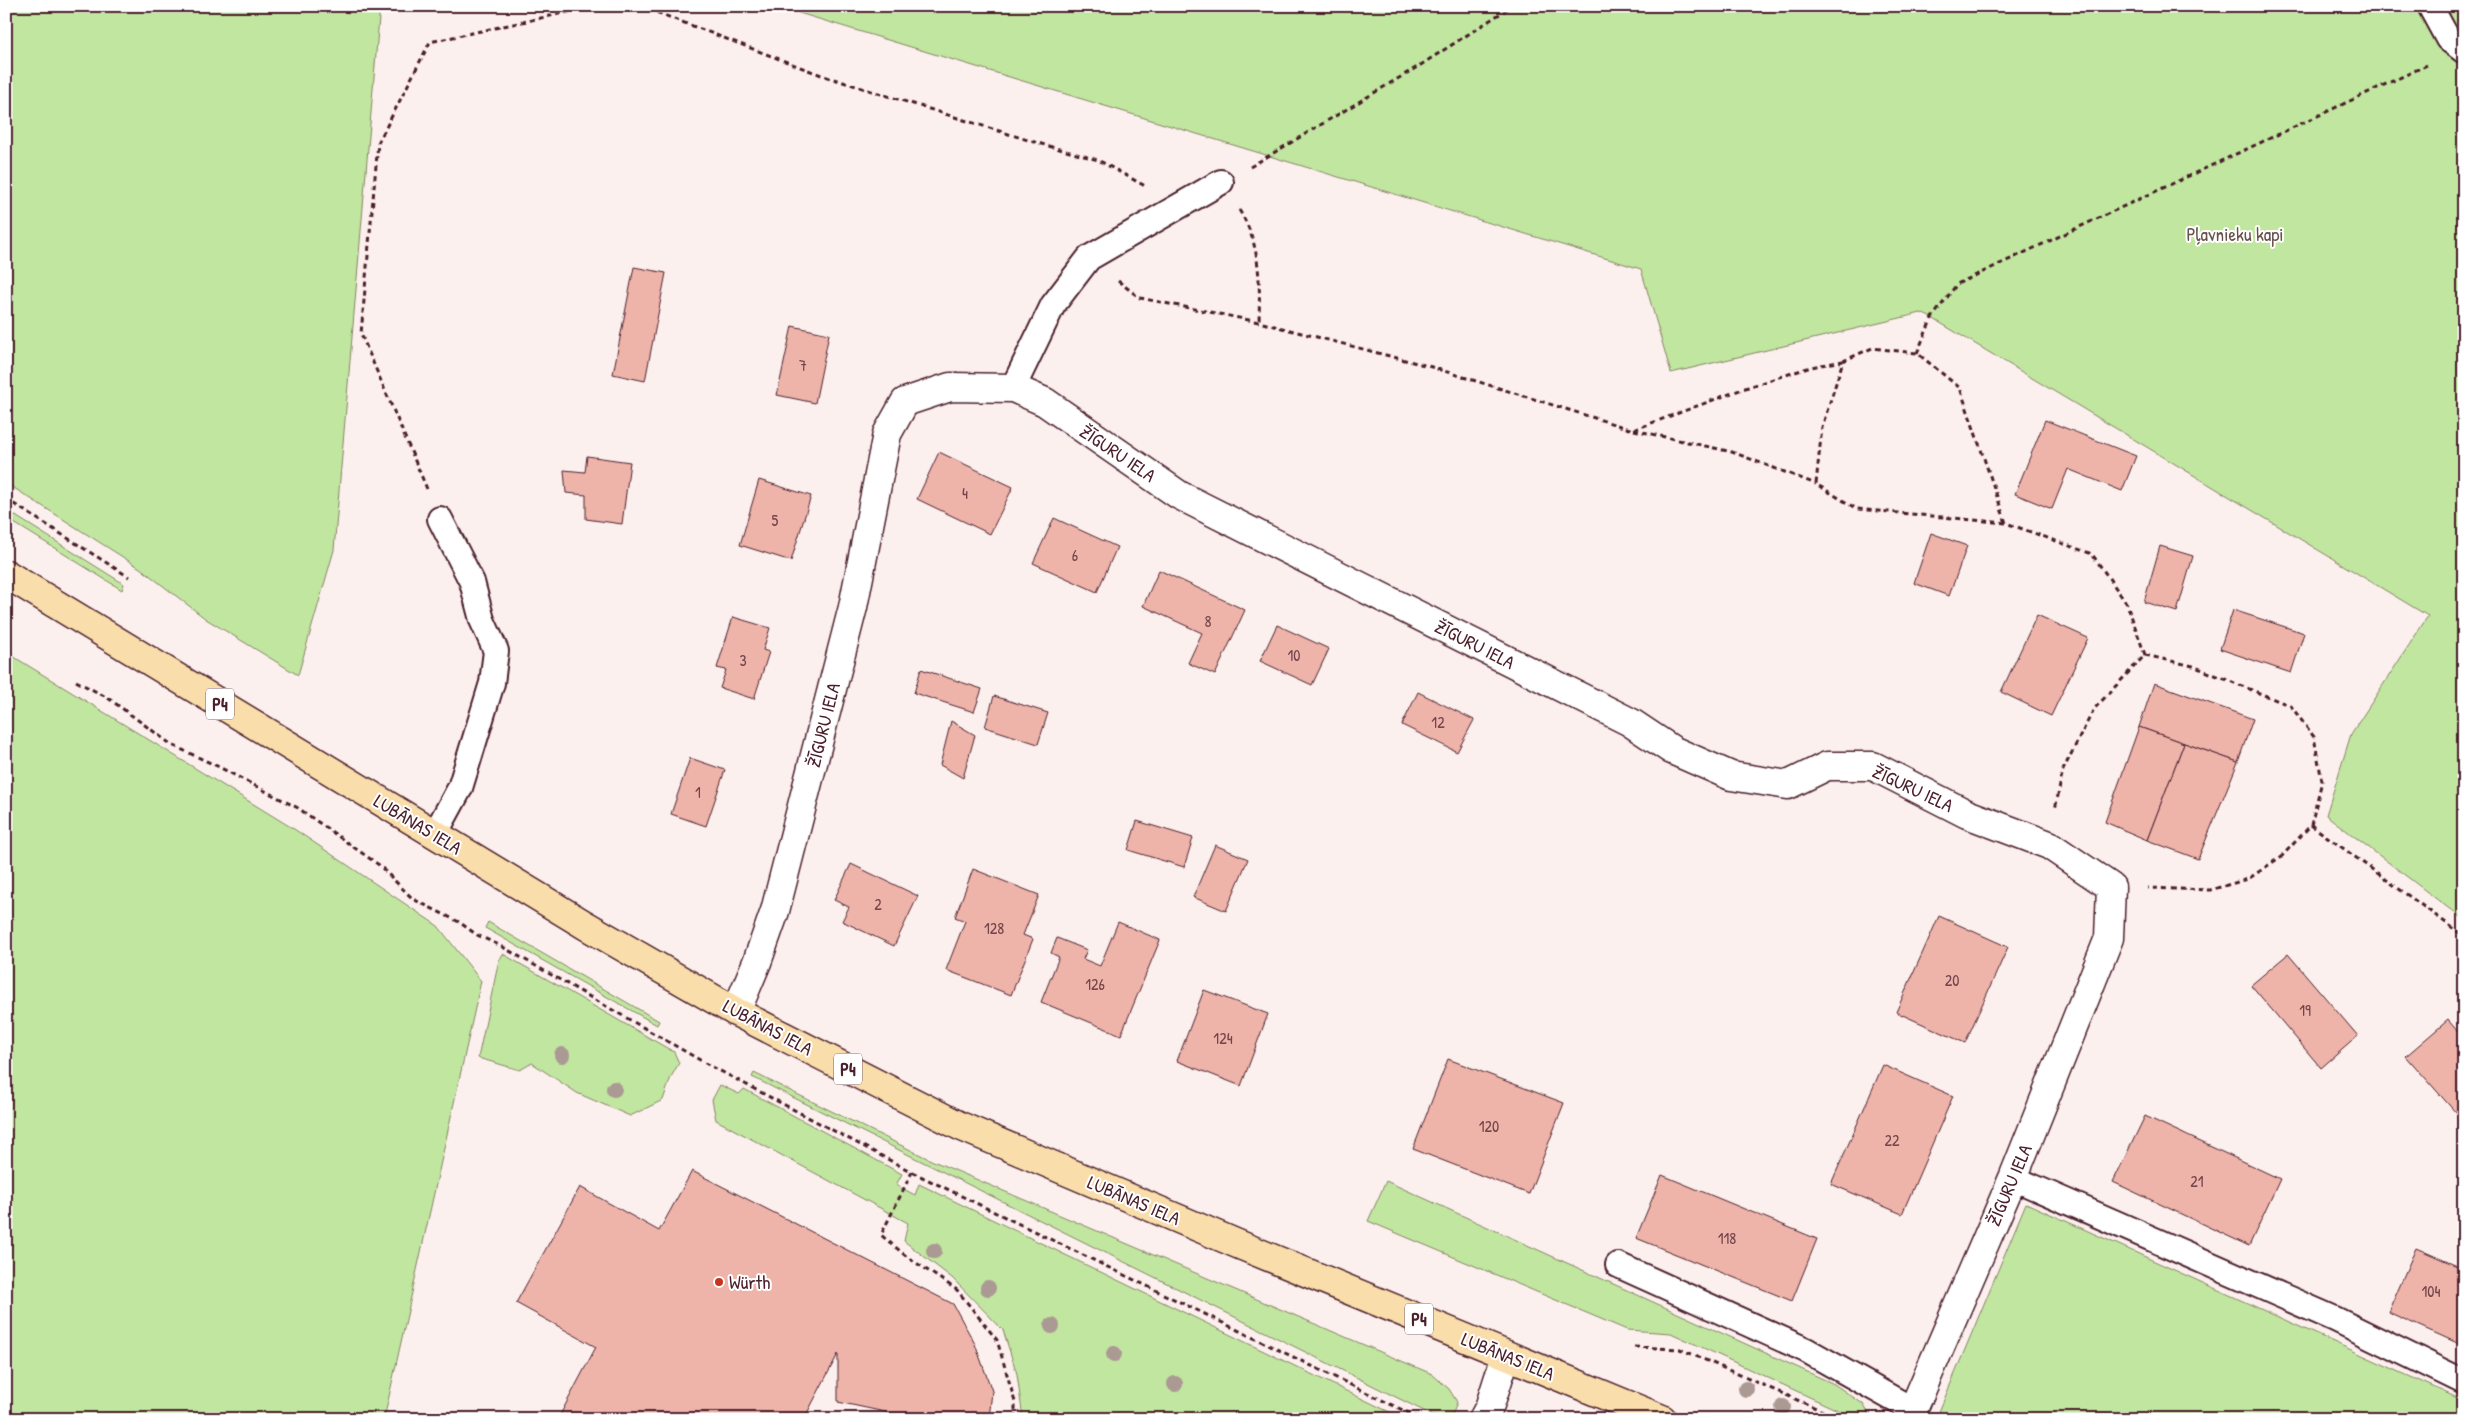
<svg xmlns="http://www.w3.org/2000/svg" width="2470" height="1425" viewBox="0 0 2470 1425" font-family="'Patrick Hand',sans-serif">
<rect width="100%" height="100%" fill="#fcf0ee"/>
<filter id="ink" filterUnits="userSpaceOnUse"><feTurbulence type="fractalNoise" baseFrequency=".02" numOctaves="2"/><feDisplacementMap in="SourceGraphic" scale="10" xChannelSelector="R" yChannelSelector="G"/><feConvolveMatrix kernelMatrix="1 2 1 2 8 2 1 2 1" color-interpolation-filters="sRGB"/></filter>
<g filter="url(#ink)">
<!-- green -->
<g fill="#c1e6a0" stroke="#868266">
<path d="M6,6h374l-46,544 -36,125 -92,-56 -66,-51 -134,-85z"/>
<path d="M776,6h1688v914l-138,-105 25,-81 77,-118 -496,-298 -11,-5 -250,60 -30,-104z"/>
<path d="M6,510l118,74 -2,6 -116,-72z"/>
<path d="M6,652l288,177 144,97 43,55 -97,438h-378z"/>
<path d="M488,922l171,99 -2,4 -172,-97z"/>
<path d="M503,954l171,98 5,11 -8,14 -8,23 -33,16 -53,-23 -45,-30 -12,7 -42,-12 21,-98z"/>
<path d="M754,1073l177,87 501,214 17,15 8,13 -6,17h-11l-688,-342z"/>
<path d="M720,1085l19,9 5,-5 158,85 -6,11 19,10 4,-11 485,235h-381l-6,-45 -14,-44 -51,-52 -48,-37 4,-18 -192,-103 -4,-20z"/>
<path d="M1386,1181l448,203 29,20 9,15h-15l-186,-86 -44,-3 -259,-109z"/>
<path d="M2026,1203l438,198v18h-528z"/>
</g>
<!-- building -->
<g fill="#eeb4aa" stroke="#4a1f2b">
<path d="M634,267l32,6 -21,108 -32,-7z"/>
<path d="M792,326l37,8 -14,69 -38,-8z"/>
<path d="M2045,420l91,36 -14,35 -54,-22 -16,40 -37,-15z"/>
<path d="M939,452l74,35 -23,47 -73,-35z"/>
<path d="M587,456l43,6 -8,62 -36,-5v-24l-20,-2 -2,-23 21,2z"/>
<path d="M759,480l52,16 -20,65 -51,-16z"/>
<path d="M1054,518l63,29 -20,45 -64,-29z"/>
<path d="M1931,533l36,13 -18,50 -35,-13z"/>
<path d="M2160,546l33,10 -16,56 -33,-10z"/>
<path d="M1159,570l86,40 -30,65 -27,-12 14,-30 -59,-27z"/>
<path d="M2233,610l71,23 -13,40 -71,-24z"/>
<path d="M2037,615l51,23 -37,78 -50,-24z"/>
<path d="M733,617l37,11 -7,22 6,2 -15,47 -34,-11 6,-18 -9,-2z"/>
<path d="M1277,625l52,24 -17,36 -52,-24z"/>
<path d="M921,669l61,20 -8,23 -60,-19z"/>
<path d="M2154,683l99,36 -15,43 -99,-35z"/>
<path d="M1418,692l56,28 -17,32 -55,-27z"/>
<path d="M994,696l54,17 -10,31 -53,-17z"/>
<path d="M951,721l24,14 -12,43 -23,-13z"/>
<path d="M2139,727l45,16 -37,97 -42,-18z"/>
<path d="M2184,743l54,19 -40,97 -51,-19z"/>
<path d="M690,758l35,12 -19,56 -35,-12z"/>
<path d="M1137,821l56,17 -9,29 -56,-17z"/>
<path d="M1215,845l33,14 -22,52 -33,-14z"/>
<path d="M851,864l67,32 -24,50 -52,-25 7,-14 -15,-7z"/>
<path d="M973,869l66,26 -16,40 10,4 -22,56 -65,-25 19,-49 -10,-4z"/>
<path d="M1939,916l69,31 -43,96 -69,-31z"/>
<path d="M1118,922l42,18 -39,95 -80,-33 18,-45 -8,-4 6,-15 30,12 -4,9 17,7z"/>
<path d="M2288,954l70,82 -37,32 -70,-83z"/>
<path d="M1204,990l64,24 -27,72 -64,-25z"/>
<path d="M2448,1020l16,19v83l-58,-66z"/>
<path d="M1448,1059l116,44 -35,91 -116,-45z"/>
<path d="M1883,1065l70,31 -51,118 -71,-30z"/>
<path d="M2145,1116l135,63 -31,67 -136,-64z"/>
<path d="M692,1171l261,133 22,40 17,47 -3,28h-71l-80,-17v-48l-34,65h-236l-8,-4 36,-68 -80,-44 64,-116 79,44z"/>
<path d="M1662,1175l155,64 -25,62 -156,-63z"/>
<path d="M2416,1248l48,21v77l-76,-34z"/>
</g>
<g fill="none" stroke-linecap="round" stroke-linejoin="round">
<defs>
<g id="service">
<path d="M2430,6l18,33 16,12"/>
<path d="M1013,388l40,-83 36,-47 132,-76"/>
<path d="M435,834l25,-46 32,-105 4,-32 -14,-31 -10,-38 -32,-63"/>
<path d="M2013,1178l322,141 129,63"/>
<path d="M1618,1265l188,85 107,60"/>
</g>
<g id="minor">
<path d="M736,1012l21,-50 18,-51 78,-304 34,-173 18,-32 45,-15 63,1 32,14 134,93 451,227 42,28 59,26 57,9 39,-19h46l94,48 82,31 62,42 -2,51 -96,240 -104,241"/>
<path d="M1483,1419l6,-11 17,-53"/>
</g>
<path id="primary" d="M6,574l579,351 151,87 224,114 280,119 422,174"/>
</defs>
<!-- service casing -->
<use href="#service" stroke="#4a1f2b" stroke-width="28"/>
<!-- minor casing -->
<use href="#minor" stroke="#4a1f2b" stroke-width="31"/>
<!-- primary casing -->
<use href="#primary" stroke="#4a1f2b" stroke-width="31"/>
<!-- path -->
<g stroke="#4a1f2b" stroke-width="3" stroke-dasharray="5 4" stroke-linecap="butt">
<path d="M640,6l184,70 207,65 67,19 47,26"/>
<path d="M1250,167l169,-101 93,-60"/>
<path d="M1239,210c22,33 21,74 20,112"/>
<path d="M1118,281l22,17 119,24 169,44 205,64 115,-43 63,-20 32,-6"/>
<path d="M1917,353l15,-35 25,-34 470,-219"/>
<path d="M1634,430l98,22 84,32"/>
<path d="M427,489l-66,-155 17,-191 52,-101 166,-36"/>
<path d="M6,499l123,78"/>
<path d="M2006,523l-149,-14 -41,-25 6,-57 21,-66 29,-13 45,5 43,35 46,135 86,31 35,50 18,51 -51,54 -31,61 -8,40"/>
<path d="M2145,655l48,11 98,40 23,31 8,44 -11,44 -29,31 -34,23 -38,11 -63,-2"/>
<path d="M76,681l32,17 64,47 45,21 81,42 81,57 34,34 46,23 18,13 24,11 206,118 205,108 -31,63 25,21 51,34 40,50 18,62v17"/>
<path d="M2311,825l153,111"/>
<path d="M912,1172l509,247"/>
<path d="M1634,1347l46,2 161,70"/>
</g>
<!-- service -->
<use href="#service" stroke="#fff" stroke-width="24"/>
<!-- minor -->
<use href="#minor" stroke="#fff" stroke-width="28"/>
<!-- primary -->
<use href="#primary" stroke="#f9deab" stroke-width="28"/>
</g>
<!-- trees -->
<g fill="#ab9993">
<circle cx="562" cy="1055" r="8"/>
<circle cx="614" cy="1089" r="8"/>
<circle cx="934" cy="1251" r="8"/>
<circle cx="988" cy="1288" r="8"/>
<circle cx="1052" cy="1326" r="8"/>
<circle cx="1114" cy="1354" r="8"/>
<circle cx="1175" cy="1384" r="8"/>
<circle cx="1746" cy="1389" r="8"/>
<circle cx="1783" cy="1407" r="8"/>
</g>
</g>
<!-- markers -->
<circle fill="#c8321e" stroke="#fff" stroke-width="2" cx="719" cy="1282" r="5"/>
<g text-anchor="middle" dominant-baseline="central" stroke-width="4" stroke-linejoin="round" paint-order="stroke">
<!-- number labels -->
<g font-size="16" fill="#73444b">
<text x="803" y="365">7</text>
<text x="965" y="493">4</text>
<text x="775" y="520">5</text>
<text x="1075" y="555">6</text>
<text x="1208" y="621">8</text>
<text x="1294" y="655">10</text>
<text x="743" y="660">3</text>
<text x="1438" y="722">12</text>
<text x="698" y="792">1</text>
<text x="878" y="904">2</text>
<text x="994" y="928">128</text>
<text x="1952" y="980">20</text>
<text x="1095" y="984">126</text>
<text x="2305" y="1010">19</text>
<text x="1223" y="1038">124</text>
<text x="1489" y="1126">120</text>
<text x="1892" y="1140">22</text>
<text x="2197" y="1181">21</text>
<text x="1727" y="1238">118</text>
<text x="2431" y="1291">104</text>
</g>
<!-- shield labels -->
<g fill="#fff" stroke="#80626b" stroke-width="1">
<rect x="206" y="688.5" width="28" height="31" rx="4"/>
<rect x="834" y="1053.5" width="28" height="31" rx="4"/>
<rect x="1405" y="1303.5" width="28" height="31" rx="4"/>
</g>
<g font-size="18" font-weight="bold" fill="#4a1f2b">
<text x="220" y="704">P4</text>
<text x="848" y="1069">P4</text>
<text x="1419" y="1319">P4</text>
</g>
<!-- park labels -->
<g font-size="19" fill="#685148" stroke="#fff">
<text x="2235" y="234">Pļavnieku kapi</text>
</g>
<!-- street labels -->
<g font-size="19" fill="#4a1f2b" stroke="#fff">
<text transform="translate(1118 453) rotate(34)">ŽĪGURU IELA</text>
<text transform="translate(1475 644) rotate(27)">ŽĪGURU IELA</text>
<text transform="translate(823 725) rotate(-76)">ŽĪGURU IELA</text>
<text transform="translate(1913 788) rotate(25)">ŽĪGURU IELA</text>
<text transform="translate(418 824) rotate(31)">LUBĀNAS IELA</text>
<text transform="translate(768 1027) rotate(28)">LUBĀNAS IELA</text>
<text transform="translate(2009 1185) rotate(-67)">ŽĪGURU IELA</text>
<text transform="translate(1134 1200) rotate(23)">LUBĀNAS IELA</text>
<text transform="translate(1508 1356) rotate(22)">LUBĀNAS IELA</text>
</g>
<!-- poi labels -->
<g font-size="19" fill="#4a1f2b" stroke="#fff" text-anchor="start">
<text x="729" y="1282">Würth</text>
</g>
</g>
<!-- margin -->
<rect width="2470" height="1425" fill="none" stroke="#fff" stroke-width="25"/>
<rect x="12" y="12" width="2445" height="1400" fill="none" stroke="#4a1f2b" stroke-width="2" filter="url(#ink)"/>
</svg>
